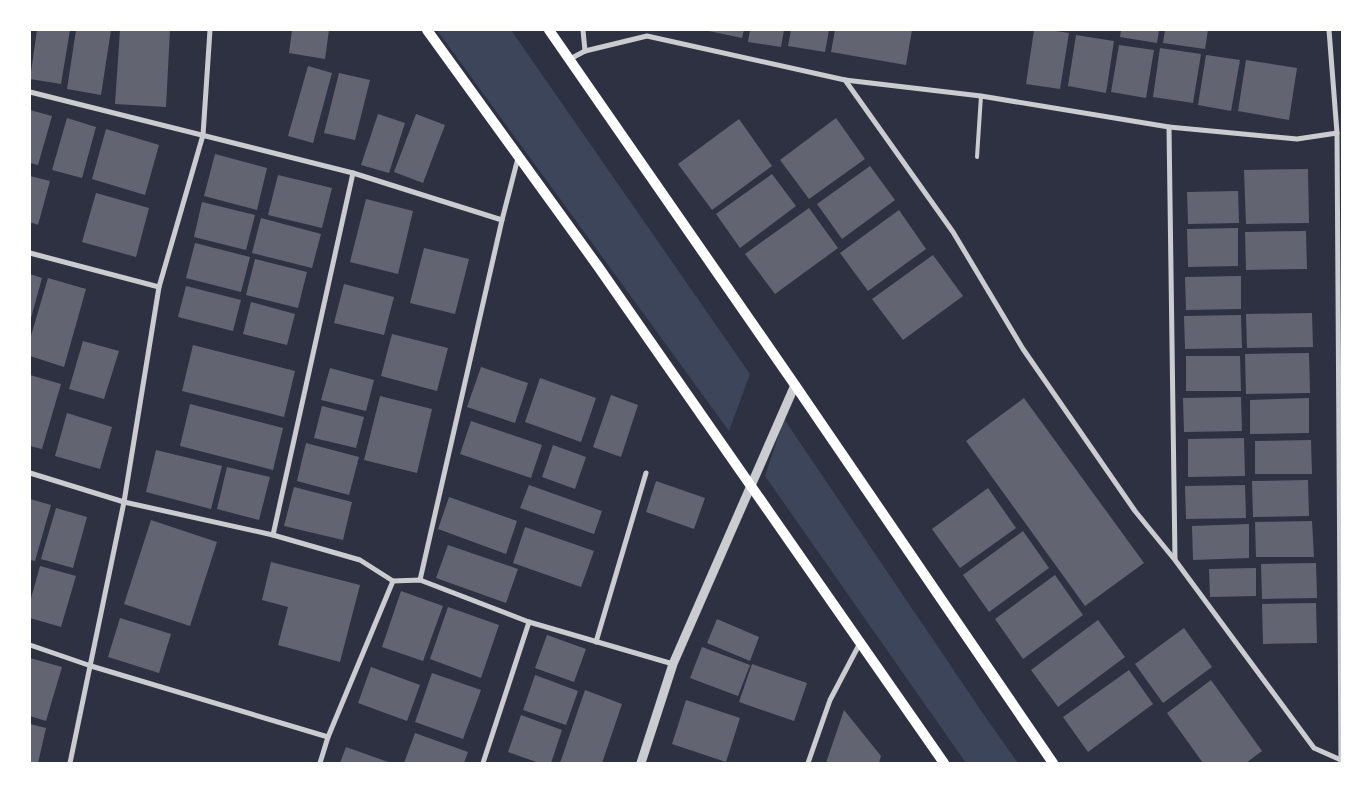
<svg xmlns="http://www.w3.org/2000/svg" width="1372" height="793" viewBox="0 0 1372 793" font-family="Quicksand,sans-serif">
<rect width="100%" height="100%" fill="#2d3142"/>
<!-- green -->
<g fill="#3c4559">
<path d="M437,30h74l239,344 -21,57z"/>
<path d="M784,419l202,299 32,45h-52l-201,-287z"/>
</g>
<!-- building -->
<g fill="#626471">
<path d="M37,30h33l-9,54 -31,-5z"/>
<path d="M76,30h35l-10,65 -34,-6z"/>
<path d="M120,30h50l-4,77 -51,-3z"/>
<path d="M292,30h37l-4,29 -36,-6z"/>
<path d="M704,30h40l-2,8z"/>
<path d="M750,30h34l-3,17 -33,-5z"/>
<path d="M791,30h38l-4,22 -37,-6z"/>
<path d="M835,30h77l-6,35 -75,-13z"/>
<path d="M1034,30h16l19,3 -9,56 -34,-5z"/>
<path d="M1121,30h38l-2,13 -37,-6z"/>
<path d="M1165,30h43l-3,19 -42,-6z"/>
<path d="M1076,35l38,6 -8,52 -38,-7z"/>
<path d="M1119,45l35,5 -8,48 -35,-6z"/>
<path d="M1160,48l41,6 -8,49 -40,-6z"/>
<path d="M1206,55l34,5 -9,51 -33,-6z"/>
<path d="M1246,60l51,8 -8,52 -51,-9z"/>
<path d="M308,66l24,7 -19,70 -25,-7z"/>
<path d="M339,73l31,7 -15,60 -31,-7z"/>
<path d="M30,110l22,6 -14,49 -8,-2z"/>
<path d="M378,114l27,9 -16,50 -28,-8z"/>
<path d="M416,114l29,11 -22,58 -29,-11z"/>
<path d="M67,118l29,9 -14,51 -30,-8z"/>
<path d="M836,118l29,41 -56,40 -29,-39z"/>
<path d="M739,119l33,47 -60,44 -34,-46z"/>
<path d="M106,129l53,16 -14,50 -53,-16z"/>
<path d="M215,154l52,14 -10,42 -53,-14z"/>
<path d="M870,166l25,34 -53,39 -25,-35z"/>
<path d="M1308,169l1,54 -63,1 -2,-54z"/>
<path d="M772,174l24,32 -56,42 -24,-34z"/>
<path d="M278,175l54,13 -10,40 -54,-13z"/>
<path d="M30,176l20,5 -12,44 -8,-3z"/>
<path d="M1238,191l1,32 -51,1 -1,-32z"/>
<path d="M96,193l53,15 -13,49 -54,-15z"/>
<path d="M366,199l47,12 -15,63 -48,-12z"/>
<path d="M202,202l53,13 -9,35 -52,-13z"/>
<path d="M809,208l29,40 -63,46 -30,-40z"/>
<path d="M899,210l27,39 -58,42 -28,-38z"/>
<path d="M261,218l60,16 -9,34 -60,-15z"/>
<path d="M1238,228v38l-50,1 -1,-38z"/>
<path d="M1306,231l1,38 -61,1 -1,-38z"/>
<path d="M195,243l55,14 -9,35 -55,-14z"/>
<path d="M424,248l45,11 -14,55 -45,-11z"/>
<path d="M933,255l30,41 -60,44 -31,-41z"/>
<path d="M255,259l52,13 -9,36 -52,-13z"/>
<path d="M30,274l12,4 -11,40h-1z"/>
<path d="M1241,276v33l-55,1 -1,-33z"/>
<path d="M48,278l38,11 -22,78 -34,-11v-17z"/>
<path d="M344,284l50,13 -10,38 -50,-12z"/>
<path d="M186,286l55,14 -8,31 -55,-14z"/>
<path d="M251,302l44,12 -8,31 -44,-11z"/>
<path d="M1312,313l1,34 -66,1 -1,-34z"/>
<path d="M1241,315l1,33 -57,1 -1,-33z"/>
<path d="M392,334l56,14 -11,43 -56,-15z"/>
<path d="M83,341l36,10 -15,48 -35,-10z"/>
<path d="M193,345l102,26 -11,46 -102,-26z"/>
<path d="M1309,353l1,40 -64,1 -1,-40z"/>
<path d="M1186,356h54l1,35h-55z"/>
<path d="M481,367l47,16 -13,40 -48,-16z"/>
<path d="M330,368l44,12 -8,31 -45,-11z"/>
<path d="M30,375l31,9 -19,65 -12,-3z"/>
<path d="M540,378l56,20 -15,44 -56,-20z"/>
<path d="M611,395l27,10 -17,52 -28,-10z"/>
<path d="M380,396l52,13 -15,64 -53,-13z"/>
<path d="M1241,397l1,34 -58,1 -1,-34z"/>
<path d="M1024,398l120,165 -59,43 -119,-165z"/>
<path d="M1309,398v35l-59,1v-34z"/>
<path d="M190,404l93,24 -10,42 -93,-24z"/>
<path d="M322,406l42,11 -8,31 -42,-10z"/>
<path d="M67,413l45,14 -12,42 -45,-13z"/>
<path d="M471,421l71,24 -11,33 -71,-24z"/>
<path d="M1244,438l1,38 -57,1v-38z"/>
<path d="M1311,440l1,34h-57v-33z"/>
<path d="M306,443l53,14 -10,38 -52,-14z"/>
<path d="M553,445l33,12 -11,32 -33,-12z"/>
<path d="M156,450l66,16 -11,43 -65,-17z"/>
<path d="M227,467l43,10 -11,43 -42,-11z"/>
<path d="M1308,480l1,36 -56,1 -1,-36z"/>
<path d="M656,481l49,17 -11,31 -48,-17z"/>
<path d="M529,485l73,26 -8,23 -74,-26z"/>
<path d="M1245,485l1,33 -60,1 -1,-33z"/>
<path d="M294,487l58,15 -9,38 -59,-14z"/>
<path d="M988,488l28,40 -56,40 -28,-39z"/>
<path d="M449,497l68,24 -11,33 -68,-25z"/>
<path d="M30,499l21,6 -16,56 -5,-1z"/>
<path d="M56,508l31,9 -14,51 -32,-9z"/>
<path d="M151,520l66,22 -27,84 -66,-22z"/>
<path d="M1312,521l2,36h-58l-1,-35z"/>
<path d="M1249,524v34l-56,2 -1,-34z"/>
<path d="M525,527l69,24 -13,36 -68,-24z"/>
<path d="M1023,531l26,37 -60,44 -26,-37z"/>
<path d="M448,545l70,24 -12,34 -70,-25z"/>
<path d="M271,562l89,23 -20,77 -62,-17 10,-38 -26,-7z"/>
<path d="M1316,563l1,35 -55,1 -1,-35z"/>
<path d="M40,566l36,10 -15,51 -31,-9v-16z"/>
<path d="M1256,568v28l-46,1 -1,-28z"/>
<path d="M1055,575l28,40 -60,44 -28,-40z"/>
<path d="M401,591l42,15 -20,55 -41,-14z"/>
<path d="M1316,603l1,40 -54,1 -1,-40z"/>
<path d="M448,607l51,18 -18,53 -51,-19z"/>
<path d="M120,618l51,16 -12,39 -51,-16z"/>
<path d="M717,619l42,18 -9,24 -43,-18z"/>
<path d="M1098,620l27,37 -67,50 -27,-37z"/>
<path d="M1184,628l28,39 -49,36 -28,-39z"/>
<path d="M547,635l39,14 -12,33 -39,-14z"/>
<path d="M702,647l48,18 -12,31 -48,-18z"/>
<path d="M30,658l32,9 -16,54 -16,-5z"/>
<path d="M752,664l55,19 -13,38 -55,-19z"/>
<path d="M371,667l49,18 -13,36 -49,-18z"/>
<path d="M1129,670l24,34 -65,48 -25,-35z"/>
<path d="M432,673l49,17 -18,49 -48,-17z"/>
<path d="M535,675l43,16 -12,34 -43,-15z"/>
<path d="M1211,680l51,71 -16,12h-43l-36,-50z"/>
<path d="M585,690l37,14 -20,59h-42z"/>
<path d="M686,700l54,18 -14,44 -54,-18z"/>
<path d="M844,710l37,46 -2,7h-53z"/>
<path d="M521,715l41,15 -11,33h-12l-31,-11z"/>
<path d="M30,724l16,4 -8,35h-8z"/>
<path d="M415,733l53,19 -4,11h-60z"/>
<path d="M346,747l45,16h-51z"/>
</g>
<g fill="none" stroke-linecap="round" stroke-linejoin="round">
<!-- service -->
<path stroke="#caccd0" stroke-width="4" d="M977,157l4,-61"/>
<!-- minor -->
<g stroke="#caccd0" stroke-width="5">
<path d="M583,30l2,21"/>
<path d="M1329,30l8,103 4,629"/>
<path d="M570,59l15,-8 62,-15 198,44 136,16 188,31 128,12 40,-6"/>
<path d="M845,80l108,152 70,117 112,162 40,49 139,188 27,12"/>
<path d="M30,92l323,81 149,47"/>
<path d="M1169,127l6,432"/>
<path d="M30,253l129,34"/>
<path d="M30,473l94,29 149,33 87,25 33,21 -65,156 -8,26"/>
<path d="M273,535l80,-362"/>
<path d="M420,580l82,-360 16,-62"/>
<path d="M393,581l27,-1 109,42 144,42"/>
<path d="M596,642l50,-169"/>
<path d="M30,645l61,21 237,71"/>
<path d="M70,763l54,-261 35,-215 44,-152 7,-105"/>
<path d="M483,763l46,-141"/>
<path d="M808,763l22,-63 30,-57"/>
</g>
<!-- tertiary -->
<path stroke="#caccd0" stroke-width="9" d="M641,763l32,-99 122,-279"/>
<!-- secondary -->
<g stroke="#fff" stroke-width="10">
<path d="M427,30l170,235 347,498"/>
<path d="M549,30l246,355 258,378"/>
</g>
</g>
<!-- border -->
<rect width="1372" height="793" fill="none" stroke="#ffffff" stroke-width="62"/>
</svg>
